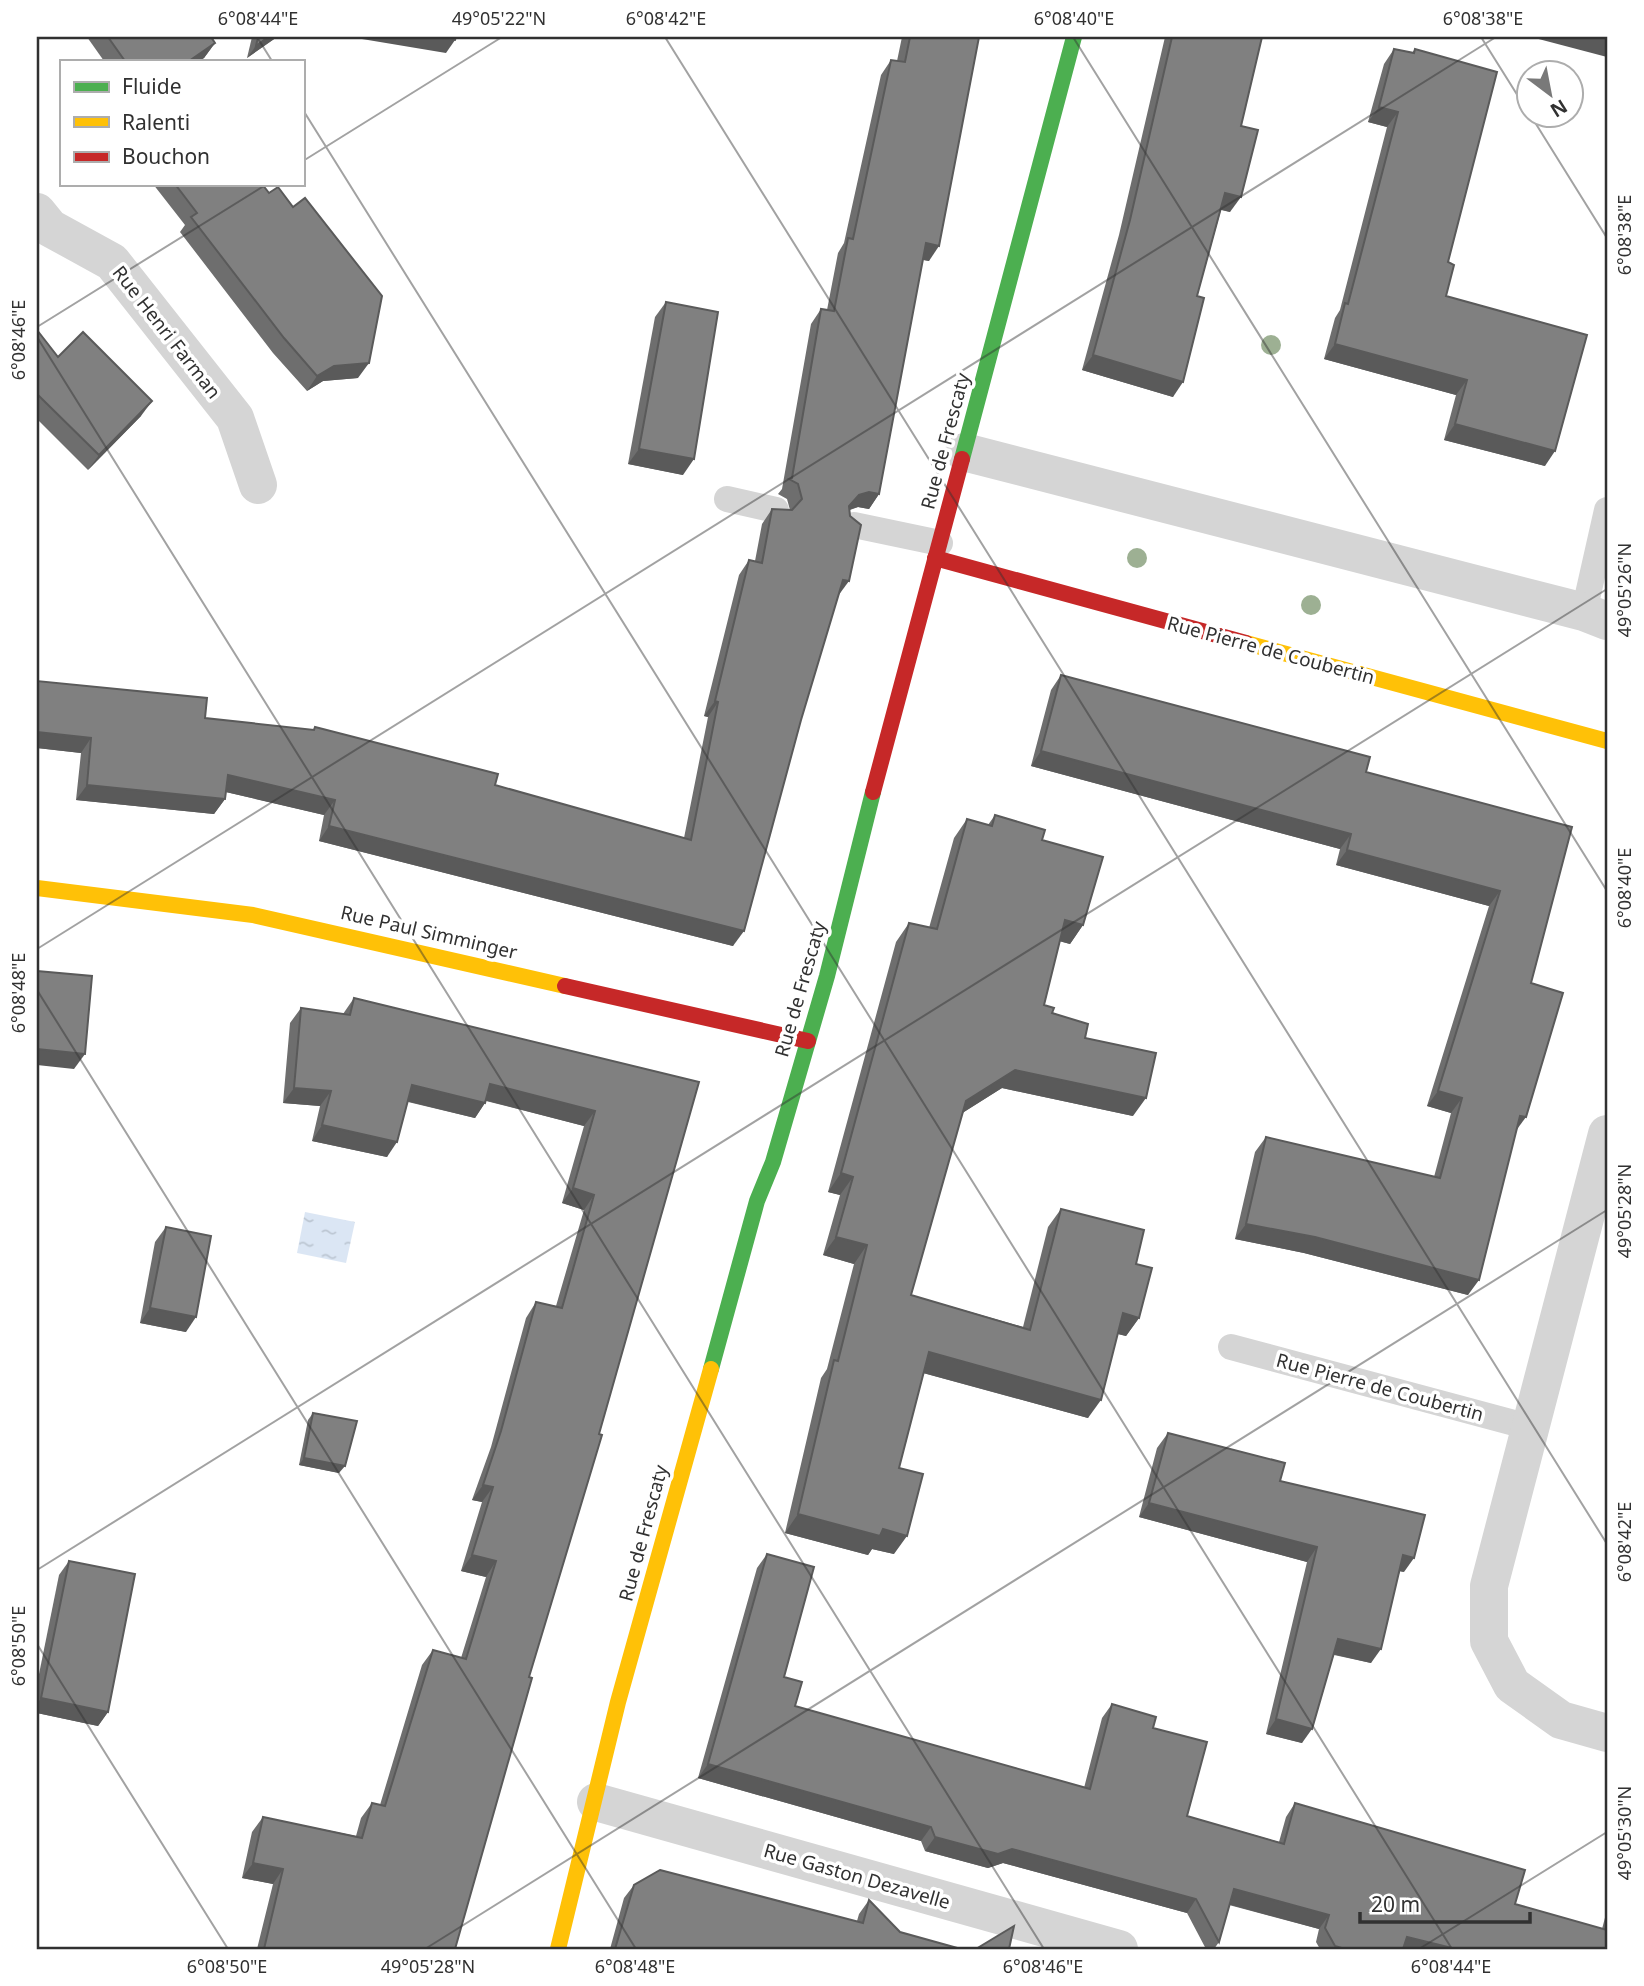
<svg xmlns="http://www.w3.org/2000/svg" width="1644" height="1986" viewBox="0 0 1644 1986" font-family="'Noto Sans',sans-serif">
<defs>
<pattern id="water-ripples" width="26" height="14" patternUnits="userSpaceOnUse" patternTransform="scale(1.75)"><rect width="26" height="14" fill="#dbe6f4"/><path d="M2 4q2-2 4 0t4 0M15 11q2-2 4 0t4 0" fill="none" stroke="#bcc6d2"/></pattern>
</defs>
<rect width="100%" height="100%" fill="#fff"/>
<!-- water -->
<path fill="url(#water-ripples)" d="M305,1212l50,10 -9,41 -49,-10z"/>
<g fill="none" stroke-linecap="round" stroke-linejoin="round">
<!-- lane -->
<g stroke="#d5d5d5" stroke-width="26">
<path d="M727,499l49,11"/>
<path d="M854,525l86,18"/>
<path d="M1584,612l23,-102"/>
<path d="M1231,1347l298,80"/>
</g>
<!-- street -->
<g stroke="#d5d5d5" stroke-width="38">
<path d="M37,212l13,16 62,34 123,156 23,67"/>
<path d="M964,452l620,160 23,9"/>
<path d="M1607,1134l-118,452v55l23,44 49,35 46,13"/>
<path d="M596,1802l523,147"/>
</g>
<!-- fast -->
<g stroke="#4caf50" stroke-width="16">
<path d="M962,459l112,-422"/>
<path d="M711,1369l46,-168 16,-39 54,-186 46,-184"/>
</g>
<!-- slow -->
<g stroke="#ffc107" stroke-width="16">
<path d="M1246,643l361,98"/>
<path d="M37,888l216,27 312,71"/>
<path d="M558,1949l60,-247 93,-333"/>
</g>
<!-- jam -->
<g stroke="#c62828" stroke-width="16">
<path d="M935,558l311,85"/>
<path d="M873,792l89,-333"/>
<path d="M565,986l243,55"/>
</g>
</g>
<!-- trees -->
<g fill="#9db093">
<circle cx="1271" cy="345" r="10"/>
<circle cx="1137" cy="558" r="10"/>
<circle cx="1311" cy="605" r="10"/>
</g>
<!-- wall -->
<g fill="#6e6e6e">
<path d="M87,37h124l4,6 -11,15 -5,3h-95z"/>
<path d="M252,37h25l-30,21z"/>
<path d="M902,37h77l-50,224 -6,-1 -44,234 -10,15 -11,-2 -8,3 -12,86 -105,350 -414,-105 5,-26 -98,-23 -1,7 -11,15 -138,-14 5,-47 -44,-5 168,-30 108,12 2,-3 180,58 189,53 24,-121 -4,-1 35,-141 10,-15 6,1 7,-37 10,-15 18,1 -3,-11 -9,-5 4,-5 29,-165 10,-15 6,1 11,-57 6,-10 37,-168 10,-15 6,1z"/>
<path d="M1165,37h97l-21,89 -11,86 -9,-2 -24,86 -24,101 -91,-27 37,-135z"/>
<path d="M1394,49l18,4 3,-4 33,213 -2,34 99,170 -101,-26 12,-45 -132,-36 11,-41 5,-8 47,-183 -19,-5 16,-58z"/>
<path d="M153,184h109l96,194 -35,3 -16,10 -34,-38 -93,-121 5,-7z"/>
<path d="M666,302l17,173 -55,-11 27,-147z"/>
<path d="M37,330l21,27 83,59 -53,54 -51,-51z"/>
<path d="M1061,675l305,97 206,55 -41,156 -15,148 -48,164 -164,-42 -69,-14 20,-87 11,-15 168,40 17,-64 -24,-7 62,-200 -153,-41 4,-16 -309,-83 20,-76z"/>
<path d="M995,815l47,25 41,85 -13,19 -11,-3 -15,64 41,33 48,78 -131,-28 -40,25 -51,182 112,32 25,-100 13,-18 75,55 3,54 -13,18 -8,-2 -30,84 -165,-45 -24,95 -5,86 -22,-5 -4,6 -83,-22 36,-155 6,-9 27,-105 -31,-9 17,-60 -12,-3 68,-250 13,-19 20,5 25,-90 13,-19 21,6z"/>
<path d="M354,998l345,84 -170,595 -74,272h-198l16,-65 -31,-6 10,-46 11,-15 93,19 5,-18 11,-15 8,2 42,-140 11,-15 28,8 25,-81 -25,-6 21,-69 -10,-2 19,-53 35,-129 10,-16 20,4 28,-96 -22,-7 22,-77 -98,-25 -11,17 -67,-16 -21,55 -75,-16 8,-35 -37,-3 7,-80 11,-15 42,6z"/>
<path d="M166,1227l20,105 -46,-9 15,-81z"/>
<path d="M313,1413l26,60 -40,-8 9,-45z"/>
<path d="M1168,1433l112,48 124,91 -4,-1 -29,92 -37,-8 -32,88 -36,-9 41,-172 -168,-45 18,-69z"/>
<path d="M767,1554l17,123 11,29 289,82 18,-70 10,-14 41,24 34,88 92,26 7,-25 9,-14 220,101 87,25 5,-19v39h-287l-4,-7 3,-13 -90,-24 -10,37 -5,7h-8l-19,-36 -184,-50 -15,5 -63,-17 -4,-10 -223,-63 59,-210z"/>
<path d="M69,1561l39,151 -10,14 -61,-13v-29l22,-109z"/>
<path d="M634,1885l223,36 2,-7 10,-14 31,32 61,17h-351l14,-51z"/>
</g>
<!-- shaded-wall -->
<g fill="#5a5a5a">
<path d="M268,37h9l-30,21 9,-12z"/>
<path d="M350,37h84l21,3 -9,13z"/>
<path d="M1531,37h67l9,2v18z"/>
<path d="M215,43l-11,15 -5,3h-10z"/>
<path d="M1379,107l19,5 -11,15 -19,-5z"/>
<path d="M1225,193l16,4 -11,15 -15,-4z"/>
<path d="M926,243l13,3 -10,15 -14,-3z"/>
<path d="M1335,344l132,36 -11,15 -132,-36z"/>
<path d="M1093,355l90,27 -10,15 -91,-27z"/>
<path d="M369,363l-11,15 -35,3 -16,10 10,-15 17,-10z"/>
<path d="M152,401l-11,15 -53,54 11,-15z"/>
<path d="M1455,424l100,27 -10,15 -101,-26z"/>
<path d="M639,449l55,10 -11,16 -55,-11z"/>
<path d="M869,492l10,2 -10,15 -11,-2 -10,3 1,-4 10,-11z"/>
<path d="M843,580l6,1 -11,15z"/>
<path d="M715,701l3,1 -10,15 -4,-1z"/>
<path d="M37,732l54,6 -10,15 -44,-5z"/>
<path d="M1041,751l310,83 -11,15 -309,-83z"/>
<path d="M228,775l107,25 -11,15 -107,-25z"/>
<path d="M87,785l138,14 -11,15 -138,-14z"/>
<path d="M329,826l415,105 -11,15 -414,-105z"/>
<path d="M1347,850l153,41 -11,15 -153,-41z"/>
<path d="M1065,920l18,5 -13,19 -18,-5z"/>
<path d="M37,1049l48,5 -11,15 -37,-4z"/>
<path d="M1015,1070l131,28 -13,18 -131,-28 -49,31 13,-18z"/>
<path d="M490,1084l105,27 -11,15 -104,-27z"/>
<path d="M412,1085l73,18 -10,15 -73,-18z"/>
<path d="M294,1088l37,3 -11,15 -37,-3z"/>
<path d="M1438,1091l24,7 -11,15 -24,-7z"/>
<path d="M1520,1116l6,1 -11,15z"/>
<path d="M322,1125l75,17 -10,15 -75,-16z"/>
<path d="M841,1173l12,4 -13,18 -12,-3z"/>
<path d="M573,1188l21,7 -10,15 -22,-7z"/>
<path d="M1246,1224l69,13 164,43 -11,15 -164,-42 -69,-14z"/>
<path d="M836,1237l31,8 -13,19 -31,-9z"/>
<path d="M150,1308l46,9 -10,15 -46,-9z"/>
<path d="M1123,1313l16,5 -13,18 -16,-4z"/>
<path d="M929,1352l172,48 -13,18 -172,-47z"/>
<path d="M304,1458l41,8 -6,7 -40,-8z"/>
<path d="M483,1485l10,2 -11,15 -10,-2z"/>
<path d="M1149,1503l168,44 -10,15 -168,-45z"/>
<path d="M798,1514l85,15 24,7 -13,18 -22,-5 -4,6 -83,-22z"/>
<path d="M472,1555l24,6 -10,16 -25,-6z"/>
<path d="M1403,1555l11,3 -10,14 -11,-2z"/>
<path d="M1338,1639l43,10 -10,14 -43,-10z"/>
<path d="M41,1698l67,14 -10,14 -61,-13v-9z"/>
<path d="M1276,1719l36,10 -10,14 -36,-9z"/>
<path d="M708,1764l223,63 -10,14 -223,-63z"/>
<path d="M935,1837l77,12 184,50 -9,14 -184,-50 -15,5 -63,-17z"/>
<path d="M253,1863l30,6 -10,15 -31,-6z"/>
<path d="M1234,1889l95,26 -10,14 -95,-26z"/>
<path d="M1407,1937l49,12h-58z"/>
</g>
<!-- building -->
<g fill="#808080" stroke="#5a5a5a" stroke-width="2">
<path d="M108,37h103l4,6 -26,18h-64z"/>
<path d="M258,37h10l-12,9z"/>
<path d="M434,37h22l-1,3z"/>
<path d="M910,37h69l-40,209 -13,-3 -47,251 -10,-2 -10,3 -10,11 1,10 11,9 -12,56 -6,-1 -42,140 -57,211 -415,-105 6,-26 -107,-25 -3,24 -138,-14 4,-47 -54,-6v-51l170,17 -2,20 109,12 1,-3 183,47 -3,11 196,55 27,-138 -3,-1 34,-141 13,3 10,-54 20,1 10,-11 -4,-15 -9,-5 3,-1 29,-169 13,2 14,-73 5,1 38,-179 14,2z"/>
<path d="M1172,37h90l-21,89 17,4 -17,67 -16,-4 -28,103 7,2 -21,84 -90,-27 37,-135z"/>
<path d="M1394,49l20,4 1,-4 82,23 -49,190 6,3 -8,31 141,39 -32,116 -100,-27 12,-44 -132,-36 10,-41 3,1 50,-192 -19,-5z"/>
<path d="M175,184h87l7,9 9,-6 15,20 12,-9 77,98 -13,67 -35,3 -17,10 -33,-38 -93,-121 6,-4z"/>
<path d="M666,302l52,10 -24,147 -55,-10z"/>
<path d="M37,330l21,27 25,-25 69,69 -53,54 -62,-61z"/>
<path d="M1061,675l309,82 -4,15 206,55 -41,156 32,10 -37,124 -6,-1 -41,164 -164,-43 -69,-13 20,-87 174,41 22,-80 -24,-7 62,-200 -153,-41 4,-16 -310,-83z"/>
<path d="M995,815l50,15 -3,10 61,17 -20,68 -18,-5 -21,85 10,3 -2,5 36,11 -3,14 71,15 -10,45 -131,-28 -49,31 -55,194 119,35 31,-121 83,21 -8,34 16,4 -13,50 -16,-5 -22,87 -172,-48 -30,116 24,6 -16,62 -24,-7 -3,7 -82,-22 36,-154 4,1 29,-116 -31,-8 17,-60 -12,-4 68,-250 28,6 30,-110 25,7z"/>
<path d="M37,971l55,5 -7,78 -48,-5z"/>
<path d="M354,998l345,84 -100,352 3,1 -73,242 3,1 -77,271h-191l19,-80 -30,-6 10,-46 99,21 10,-35 13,3 48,-156 33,9 30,-98 -24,-6 21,-68 -10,-2 18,-54 35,-129 26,6 32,-113 -21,-7 22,-77 -105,-27 -5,19 -73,-18 -15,57 -75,-17 9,-34 -37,-3 7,-80 49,7z"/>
<path d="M166,1227l45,9 -15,81 -46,-9z"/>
<path d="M313,1413l44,8 -12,45 -41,-8z"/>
<path d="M1168,1433l117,30 -5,18 145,34 -11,43 -11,-3 -22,94 -43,-10 -26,90 -36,-10 41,-172 -168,-44z"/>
<path d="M767,1554l47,13 -30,110 18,5 -7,24 295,83 22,-85 44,13 -3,11 54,14 -20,74 97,28 11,-41 230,67 -10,34 92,26v19h-151l-49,-12 -4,12h-58l-10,-3 -10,-18 4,-13 -95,-26 -15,53 -23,-43 -184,-50 -14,5 -63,-17 -4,-10 -223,-63z"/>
<path d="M69,1561l66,13 -27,138 -67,-14z"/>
<path d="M660,1870l203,53 6,-23 31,32 61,17h-346l19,-64z"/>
<path d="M1014,1926l-5,23h-33z"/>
</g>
<!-- ticks -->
<path fill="none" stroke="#313131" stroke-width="2" stroke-opacity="0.45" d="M257,37l15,24M665,37l942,1507M1073,37l534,854M1481,37l47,75M303,110l1149,1839M1531,116l76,122M303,161l199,-124M37,327l230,-143M37,337l1007,1612M37,949l1459,-912M37,990l599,959M37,1570l1570,-981M37,1644l191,305M425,1949l1182,-739M1419,1949l188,-117"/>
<g text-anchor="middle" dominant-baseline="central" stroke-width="7" stroke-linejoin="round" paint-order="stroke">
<!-- street labels -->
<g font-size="19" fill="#313131" stroke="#fff">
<text transform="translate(167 332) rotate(52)">Rue Henri Farman</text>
<text transform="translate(945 441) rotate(-75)">Rue de Frescaty</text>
<text transform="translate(1271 650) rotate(15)">Rue Pierre de Coubertin</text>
<text transform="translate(429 932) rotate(13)">Rue Paul Simminger</text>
<text transform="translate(800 989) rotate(-74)">Rue de Frescaty</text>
<text transform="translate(1380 1387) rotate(15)">Rue Pierre de Coubertin</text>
<text transform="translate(643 1533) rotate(-75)">Rue de Frescaty</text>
<text transform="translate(857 1876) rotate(16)">Rue Gaston Dezavelle</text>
</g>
</g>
<!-- border -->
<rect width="1644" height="1986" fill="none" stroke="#ffffff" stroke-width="77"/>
<!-- legend -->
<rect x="60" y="60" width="245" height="126" fill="#ffffff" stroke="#adadad" stroke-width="2"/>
<rect x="74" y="82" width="35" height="10" fill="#4caf50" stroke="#adadad" stroke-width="2"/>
<text x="122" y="94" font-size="21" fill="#313131">Fluide</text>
<rect x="74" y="117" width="35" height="10" fill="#ffc107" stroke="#adadad" stroke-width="2"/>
<text x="122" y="130" font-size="21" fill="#313131">Ralenti</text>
<rect x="74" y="152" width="35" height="10" fill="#c62828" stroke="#adadad" stroke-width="2"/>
<text x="122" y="164" font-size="21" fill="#313131">Bouchon</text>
<!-- north arrow -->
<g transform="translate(1550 94) rotate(148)"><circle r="33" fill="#ffffff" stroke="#adadad" stroke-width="2"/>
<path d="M0-5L12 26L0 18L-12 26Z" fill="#797979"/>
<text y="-10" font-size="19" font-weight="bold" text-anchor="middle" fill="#313131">N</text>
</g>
<!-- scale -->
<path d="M1360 1912v10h170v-10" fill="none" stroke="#313131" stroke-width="3.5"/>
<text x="1371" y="1912" font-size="21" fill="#313131" stroke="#ffffff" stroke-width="5" paint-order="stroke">20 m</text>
<rect x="38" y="38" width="1568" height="1910" fill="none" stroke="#313131" stroke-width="2.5"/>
<g font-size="18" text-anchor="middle" fill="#313131">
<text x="258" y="25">6°08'44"E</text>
<text x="499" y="25">49°05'22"N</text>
<text x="666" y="25">6°08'42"E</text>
<text x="1074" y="25">6°08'40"E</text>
<text x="1483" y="25">6°08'38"E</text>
<text transform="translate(1625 235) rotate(-90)" y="6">6°08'38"E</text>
<text transform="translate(19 340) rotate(-90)" y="6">6°08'46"E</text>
<text transform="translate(1625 590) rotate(-90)" y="6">49°05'26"N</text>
<text transform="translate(1625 888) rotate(-90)" y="6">6°08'40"E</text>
<text transform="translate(19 993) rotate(-90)" y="6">6°08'48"E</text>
<text transform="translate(1625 1211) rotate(-90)" y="6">49°05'28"N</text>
<text transform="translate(1625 1542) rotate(-90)" y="6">6°08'42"E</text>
<text transform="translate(19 1646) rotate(-90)" y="6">6°08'50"E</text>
<text transform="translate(1625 1833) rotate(-90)" y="6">49°05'30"N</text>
<text x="227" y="1973">6°08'50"E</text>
<text x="428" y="1973">49°05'28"N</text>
<text x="635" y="1973">6°08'48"E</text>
<text x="1043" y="1973">6°08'46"E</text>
<text x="1451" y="1973">6°08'44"E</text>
</g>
</svg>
